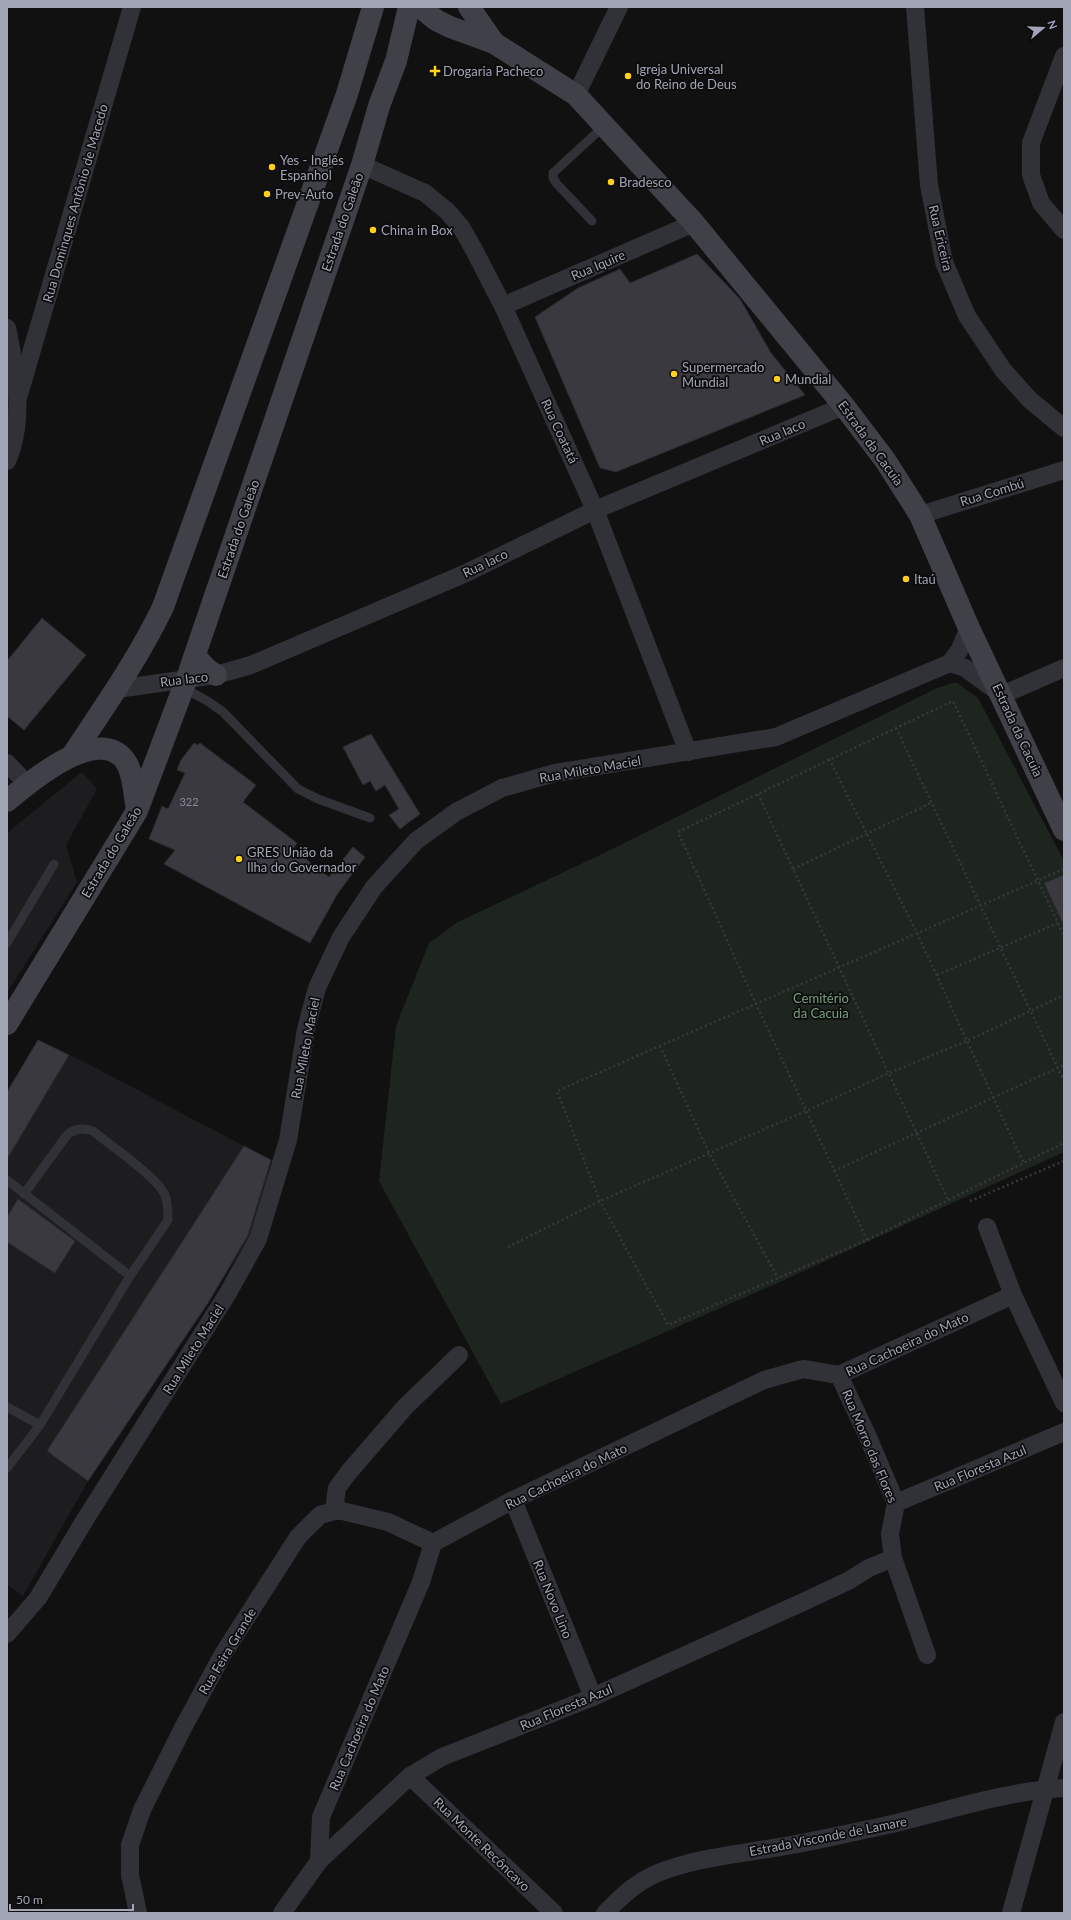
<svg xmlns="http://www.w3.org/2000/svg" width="1071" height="1920" viewBox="0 0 1071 1920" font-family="Lato,sans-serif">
<rect width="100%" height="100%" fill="#111112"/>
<!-- built -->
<g fill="#1d1d1f">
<path d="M82,772l15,17 -31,56 11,37 -70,111v-160z"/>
<path d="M38,1040l52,25 181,95 -12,62 -51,81 -120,178 -65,115 -16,-11v-493z"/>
</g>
<!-- green -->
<path fill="#1d251e" d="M956,682l22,16 86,163v291l-291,133 -272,119 -122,-223 17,-155 33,-83 29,-21 144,-68 335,-166z"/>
<!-- building -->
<g fill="#3a393f" stroke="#2b2a2e">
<path d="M697,254l43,45 31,54 34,42 -189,77 -16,-4 -65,-151 43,-29 42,-19 10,14z"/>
<path d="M42,618l44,37 -62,75 -17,-14v-55z"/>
<path d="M371,734l49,80 -20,15 -11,-14 10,-6 -14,-24 -9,6 -6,-10 -7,4 -20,-38z"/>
<path d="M194,743l4,2 2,-2 56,42 -13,17 54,41 -4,6 36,28 24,-30 12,10 -27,36 -28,50 -146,-79 11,-14 -26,-11 13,-33 6,3 17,-36 -8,-3 4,-10z"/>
<path d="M1064,875v51l-20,-43z"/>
<path d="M38,1040l31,15 -62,104v-67z"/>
<path d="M244,1146l27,14 -23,75 -40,68 -120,178 -41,-30z"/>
<path d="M18,1199l57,42 -20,32 -48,-31v-25z"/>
</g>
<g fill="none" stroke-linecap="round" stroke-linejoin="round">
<!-- path -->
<g stroke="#37383f" stroke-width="2.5" stroke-dasharray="2 3" stroke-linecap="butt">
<path d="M896,728l168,353"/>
<path d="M829,759l88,174 107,231"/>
<path d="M758,794l190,406"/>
<path d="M793,869l138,-66"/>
<path d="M1064,869l-507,222 43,110 68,124 199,-85 197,-97"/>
<path d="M937,975l121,-52"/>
<path d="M660,1046l49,107 69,125"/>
<path d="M834,1171l230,-106"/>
<path d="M970,1201l94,-40"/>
<path d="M867,1240l-111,-236 -78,-172 275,-131 111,235"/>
<path d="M508,1247l92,-46 206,-90 83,-38 78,-32 97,-46"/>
</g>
<!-- service -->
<g stroke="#313238" stroke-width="9">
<path d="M592,221l-35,-37 -4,-6v-5l51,-47"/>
<path d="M184,688l25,14 14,10 75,77 20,10 52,19"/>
<path d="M7,943l47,-79"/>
<path d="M7,1180l123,96"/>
<path d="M7,1407l33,18"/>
<path d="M7,1468l33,-43 90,-149 38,-56c0,-8 0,-17 -3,-25 -7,-17 -55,-50 -72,-64 -11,-3 -17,-3 -26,4l-43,59"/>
</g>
<!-- minor -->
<g stroke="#313238" stroke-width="18">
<path d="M915,7l14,178 15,77 23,54 36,54 27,30 34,28"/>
<path d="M1064,56l-33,87v32l10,28 23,27"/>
<path d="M576,95l43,-88"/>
<path d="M362,165l63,28 22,18 14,16 12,21 30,58 92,204 93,242"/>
<path d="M503,306l191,-83"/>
<path d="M7,328c9,42 18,93 0,133"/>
<path d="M18,398l114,-391"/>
<path d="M920,515l144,-45"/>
<path d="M950,663l9,-12 10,-23"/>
<path d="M117,689l99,-14 35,-10 213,-91 131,-64 249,-104"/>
<path d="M7,763l21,22"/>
<path d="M987,1227l26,68 51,108"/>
<path d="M839,1375l29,62 28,66 -6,31 3,24 34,97"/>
<path d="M513,1500l80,197"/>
<path d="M896,1503l168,-71"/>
<path d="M338,1510l-3,-8 2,-14 11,-15 57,-66 54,-52"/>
<path d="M7,1634l31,-36 45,-75 145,-230 30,-54 30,-99 18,-111 11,-41 24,-51 33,-50 42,-46 40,-29 46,-24 53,-15 221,-36 174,-74 15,5 37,27 62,-27"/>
<path d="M410,1776l144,137"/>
<path d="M319,1861l2,-44 100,-235 12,-39 80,-43 251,-120 39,-11 36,6 174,-80"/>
<path d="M138,1913l-8,-38v-30l12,-35 42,-84 39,-72 75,-117 22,-22 18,-5 50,12 45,21"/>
<path d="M282,1913l37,-52 91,-85 32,-19 151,-60 210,-95 45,-21 21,-13 24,-10"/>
<path d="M605,1913c17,-17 31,-31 53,-40 35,-14 72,-18 109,-24 36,-5 72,-14 107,-21 63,-13 126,-37 190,-40"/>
<path d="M1011,1913l53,-191"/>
</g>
<!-- secondary -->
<g stroke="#3f4048" stroke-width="22">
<path d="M420,7l16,13 14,7 44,16 82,52 118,128 150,183 41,54 35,55 49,113 95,202"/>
<path d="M469,7l25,36"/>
<path d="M195,655c6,9 12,15 21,20"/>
<path d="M73,754c32,-48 65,-95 90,-147l184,-513 26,-87"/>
<path d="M7,801c23,-19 93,-79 119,-39 8,13 8,33 11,48"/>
<path d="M7,1024l130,-213 50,-133 175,-513 17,-59 17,-45 13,-54"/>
</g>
</g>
<!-- markers -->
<g fill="#ffd01c" stroke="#0c0c0d" stroke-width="1.5">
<path d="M433 65h4v4h4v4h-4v4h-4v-4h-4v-4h4z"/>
<circle cx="628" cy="76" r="4"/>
<circle cx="272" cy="167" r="4"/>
<circle cx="611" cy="182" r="4"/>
<circle cx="267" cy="194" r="4"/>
<circle cx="373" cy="230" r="4"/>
<circle cx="674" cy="374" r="4"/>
<circle cx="777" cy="379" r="4"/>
<circle cx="906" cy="579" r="4"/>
<circle cx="239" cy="859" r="4"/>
</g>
<g text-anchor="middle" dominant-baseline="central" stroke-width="3.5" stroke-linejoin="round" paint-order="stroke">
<!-- number labels -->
<g font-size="11" fill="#878997">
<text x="189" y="801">322</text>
</g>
<!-- poi labels -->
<g font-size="13" fill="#a1a4b4" stroke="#0c0c0d" text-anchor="start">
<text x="636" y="69">Igreja Universal<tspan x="636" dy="15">do Reino de Deus</tspan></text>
<text x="443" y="71">Drogaria Pacheco</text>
<text x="280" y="160">Yes - Inglês<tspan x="280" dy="15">Espanhol</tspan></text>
<text x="619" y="182">Bradesco</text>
<text x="275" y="194">Prev-Auto</text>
<text x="381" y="230">China in Box</text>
<text x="682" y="367">Supermercado<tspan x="682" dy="15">Mundial</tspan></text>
<text x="785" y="379">Mundial</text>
<text x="914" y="579">Itaú</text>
<text x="247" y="852">GRES União da<tspan x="247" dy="15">Ilha do Governador</tspan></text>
</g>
<!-- street labels -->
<g font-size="13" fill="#a1a4b4" stroke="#0c0c0d">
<text transform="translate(75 203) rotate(-74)">Rua Dominques Antônio de Macedo</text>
<text transform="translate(342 222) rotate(-71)">Estrada do Galeão</text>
<text transform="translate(941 238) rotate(77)">Rua Ericeira</text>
<text transform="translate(598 265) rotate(-23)">Rua Iquire</text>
<text transform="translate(560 431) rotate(65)">Rua Coatatá</text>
<text transform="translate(782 432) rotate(-23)">Rua Iaco</text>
<text transform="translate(871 443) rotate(54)">Estrada da Cacuia</text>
<text transform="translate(992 492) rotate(-17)">Rua Combú</text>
<text transform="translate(238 529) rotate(-71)">Estrada do Galeão</text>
<text transform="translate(485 563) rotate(-26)">Rua Iaco</text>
<text transform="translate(184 679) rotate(-7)">Rua Iaco</text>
<text transform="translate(1018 730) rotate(65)">Estrada da Cacuia</text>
<text transform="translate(590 769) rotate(-10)">Rua Mileto Maciel</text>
<text transform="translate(111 852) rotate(-59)">Estrada do Galeão</text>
<text transform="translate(305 1048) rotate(-79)">Rua Mileto Maciel</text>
<text transform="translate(907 1344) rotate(-25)">Rua Cachoeira do Mato</text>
<text transform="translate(193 1349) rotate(-58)">Rua Mileto Maciel</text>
<text transform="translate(870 1446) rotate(67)">Rua Morro das Flores</text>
<text transform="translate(980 1468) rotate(-23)">Rua Floresta Azul</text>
<text transform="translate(566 1476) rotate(-26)">Rua Cachoeira do Mato</text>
<text transform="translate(553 1599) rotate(68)">Rua Novo Lino</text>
<text transform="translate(227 1651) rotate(-59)">Rua Feira Grande</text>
<text transform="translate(566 1707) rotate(-23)">Rua Floresta Azul</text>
<text transform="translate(359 1728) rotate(-67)">Rua Cachoeira do Mato</text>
<text transform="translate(828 1836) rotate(-11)">Estrada Visconde de Lamare</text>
<text transform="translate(482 1844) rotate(44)">Rua Monte Recôncavo</text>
</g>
<!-- park labels -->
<g font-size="13" fill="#76a17e" stroke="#0c0c0d">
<text x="821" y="998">Cemitério<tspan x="821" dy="15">da Cacuia</tspan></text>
</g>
</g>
<!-- border -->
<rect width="1071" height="1920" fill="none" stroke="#a1a4b4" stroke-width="16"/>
<!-- north arrow -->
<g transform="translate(1043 28) rotate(71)" stroke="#0c0c0d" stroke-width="3" paint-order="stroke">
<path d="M0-3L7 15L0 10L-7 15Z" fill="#a1a4b4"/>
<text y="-6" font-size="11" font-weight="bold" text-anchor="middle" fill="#a1a4b4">N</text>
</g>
<!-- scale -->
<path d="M10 1904v6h123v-6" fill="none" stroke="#a1a4b4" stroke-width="2"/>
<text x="16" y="1904" font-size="12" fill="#a1a4b4" stroke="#0c0c0d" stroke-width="3" paint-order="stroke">50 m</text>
</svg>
